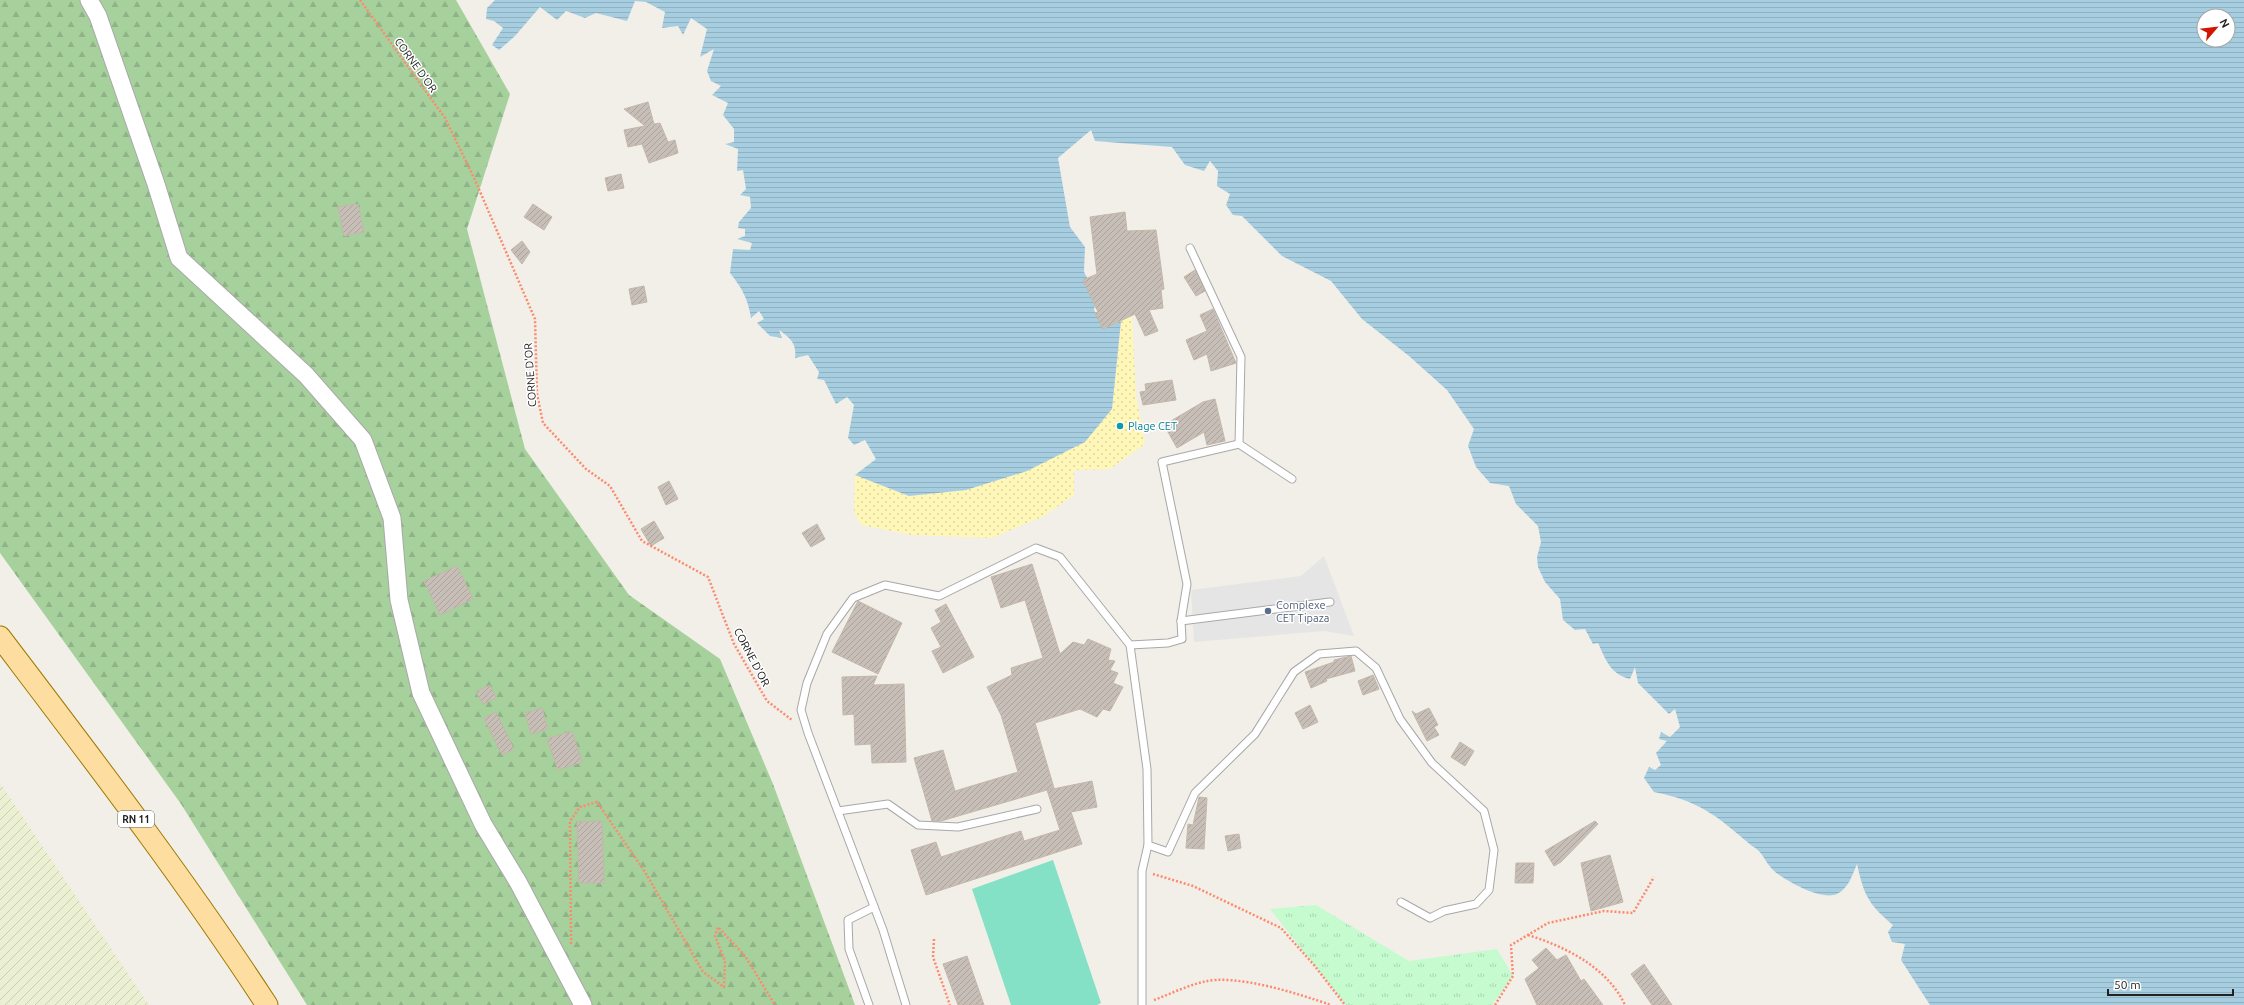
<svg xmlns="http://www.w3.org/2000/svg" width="2244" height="1005" viewBox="0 0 2244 1005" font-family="Ubuntu,sans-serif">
<defs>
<pattern id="farmland-furrows" width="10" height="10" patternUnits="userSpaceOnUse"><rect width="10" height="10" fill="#ebf0d3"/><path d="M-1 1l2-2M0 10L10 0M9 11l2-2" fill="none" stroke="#c9ceb5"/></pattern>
<pattern id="forest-firs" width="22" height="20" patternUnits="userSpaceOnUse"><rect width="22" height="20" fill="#a6d19c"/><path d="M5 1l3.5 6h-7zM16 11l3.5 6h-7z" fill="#8fb386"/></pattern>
<pattern id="sand-dots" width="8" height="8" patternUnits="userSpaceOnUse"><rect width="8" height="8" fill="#fff7b8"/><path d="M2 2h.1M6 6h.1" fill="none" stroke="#dad39e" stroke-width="1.8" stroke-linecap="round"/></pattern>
<pattern id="park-tufts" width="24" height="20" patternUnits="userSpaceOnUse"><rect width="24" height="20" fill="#c5fbcf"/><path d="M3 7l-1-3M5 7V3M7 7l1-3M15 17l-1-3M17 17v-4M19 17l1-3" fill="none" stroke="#a9d7b1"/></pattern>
<pattern id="water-rules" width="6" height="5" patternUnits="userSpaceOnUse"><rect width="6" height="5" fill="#a7cee0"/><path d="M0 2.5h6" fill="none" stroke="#8fb1c0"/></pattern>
<pattern id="building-hatch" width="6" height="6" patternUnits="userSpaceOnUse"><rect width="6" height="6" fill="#c7bfb7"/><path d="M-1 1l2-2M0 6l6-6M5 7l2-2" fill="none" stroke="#aba49d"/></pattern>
</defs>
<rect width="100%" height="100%" fill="#f1efe8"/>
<!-- farmland -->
<path fill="url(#farmland-furrows)" d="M0,783l149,222h-149z"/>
<!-- forest -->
<path fill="url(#forest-firs)" d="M0,0h456l54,94 -43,135 58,220 104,146 91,64 53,125 82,221h-548l-126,-201 -181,-251z"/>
<!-- sand -->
<path fill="url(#sand-dots)" d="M1132,317l4,79 9,48 -35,25 -36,1v25l-30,21 -52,22 -80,-3 -51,-10 -7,-13 1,-37 54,21 57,-6 61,-19 85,-62 9,-88z"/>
<!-- park -->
<path fill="url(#park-tufts)" d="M1316,905l93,56 88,-12 16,27 -21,29h-146l-76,-96z"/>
<!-- pitch -->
<path fill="#85e1c6" d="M1053,860l48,143 -4,2h-86l-39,-116z"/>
<!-- parking -->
<path fill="#e5e5e5" d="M1324,556l30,80 -30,-5 -130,11 -3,-52 110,-14z"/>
<!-- water -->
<path fill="url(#water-rules)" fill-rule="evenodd" d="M495,0h1749v1005h-314l-29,-45 4,-16 -13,-2 -4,-10 5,-7c-25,-21 -29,-30 -36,-61 -5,11 -8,24 -20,30 -16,7 -51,-13 -63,-23 -9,-8 -11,-20 -22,-25 -35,-30 -52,-45 -98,-54l-10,-14 5,-11 6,3 6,-5 -5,-12 11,-12 -8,-2 2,-7 9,5 10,-10 -5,-18 -6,5 -31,-31 -3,-16 -5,12c-20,-5 -24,-19 -32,-36l-5,1 -8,-15 -10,1 -12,-10 -3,-21 -15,-17 -7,-15 -1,-10 4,-15 -3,-16 -22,-22 -7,-18 -19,-3 -14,-16 -8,-21 6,-17 -27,-39 -38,-34 -47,-37 -31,-38 -49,-25 -40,-40 -9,-1 -7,-10 4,-11 -13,-8 1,-15 -8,-10 -6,10 -19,-6 -13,-18 -77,-6 -4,-11 -33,28 12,69 15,20 -1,25 13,24 -3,14 11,18 16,-7 -9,88 -27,33 -58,29 -61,19 -57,6 -54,-21 21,-16 -11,-19 -11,5 -6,-7 6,-33 -7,-8 -11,7 -12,-24 -7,-1 2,-7 -11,-17 -13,3c2,-15 -5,-20 -16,-28l3,8 -12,-2 -13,-13 7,-4 -5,-8 -8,7c-3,-19 -9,-30 -21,-45l3,-24 17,1 2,-7 -15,-4 8,-3v-7l-7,-1 1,-6 12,-14 -1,-11 -10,-2 6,-6 -3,-19 -6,1 1,-22 -13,-5 9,-2v-13l-11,-14 5,-12 -16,-8 9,-9 -10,-5 -4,-10 7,-22 -14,8 7,-28 -16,-11 -8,17 -5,-9 -16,2 3,-16 -19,-10 -11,-1 -8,20 -31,-8 -11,5 -19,-7 -9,9 -17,-13 -25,29 -16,14 -7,-5 11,-17 -9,-7 -8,-2 1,-11zM2204,16h24v24h-24z"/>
<!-- building -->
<g fill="url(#building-hatch)" stroke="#c4b7a9">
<path d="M648,102l6,22 6,-1 8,19 7,-2 3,13 -29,10 -7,-19 -14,3 -4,-17 21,-4 -21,-17z"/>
<path d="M621,174l3,14 -16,3 -3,-13z"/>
<path d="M358,204l6,28 -20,4 -6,-29z"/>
<path d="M533,204l19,13 -8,13 -20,-13z"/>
<path d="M1125,212l2,19 29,-1 8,59 -3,1 2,18 -14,2 9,21 -13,5 -10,-22 -32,15 -8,-16 3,-1 -15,-32 14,-6 -7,-57z"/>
<path d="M522,241l8,11 -8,12 -11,-14z"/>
<path d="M1195,270l10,21 -9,5 -12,-19z"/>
<path d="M644,286l3,16 -15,3 -3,-16z"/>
<path d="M1213,309l23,54 -25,8 -4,-17 -13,6 -8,-20 21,-9 -7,-16z"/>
<path d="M1172,380l4,20 -33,5 -3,-13 6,-1 -1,-7z"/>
<path d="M1215,399l10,42 -18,4 -3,-13 -27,16 -13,-23 39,-23z"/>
<path d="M669,481l9,18 -12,6 -8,-18z"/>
<path d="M654,521l10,17 -13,8 -10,-17z"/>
<path d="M817,524l8,15 -14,8 -9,-14z"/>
<path d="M1032,564l28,90 13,-12 11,3 4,-6 23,10 -3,11 7,1 -5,9 8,3 -5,10 10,4 -13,24 -7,-2 -6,8 -17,-8 -45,14 19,65 -6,2 44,-9 5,26 -26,5 11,32 -156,51 -15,-45 25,-8 5,15 80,-26 3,10 36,-11 -13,-40 -106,31h-9l-18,-63 29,-8 12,41 63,-19 -17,-57 -14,-28 25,-12 -1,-7 32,-10 -18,-58 -24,8 -10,-31z"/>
<path d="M457,566l16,33 -33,16 -16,-34z"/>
<path d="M858,601l44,22 -24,51 -46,-22z"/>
<path d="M946,604l28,53 -31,16 -11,-22 9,-4 -10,-19 10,-6 -6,-12z"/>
<path d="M1351,656l4,15 -29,8 1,2 -16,7 -6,-16 29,-10v-2z"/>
<path d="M1373,675l6,14 -16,6 -5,-14z"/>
<path d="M877,676l-4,9 31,-1 2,78 -34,1 -1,-19 -16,1 -1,-31 -11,1 -1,-38z"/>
<path d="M490,685l6,13 -13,6 -7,-12z"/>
<path d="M1310,705l8,17 -15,7 -8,-16z"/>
<path d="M542,708l6,21 -17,5 -6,-21z"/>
<path d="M1429,708l9,17 -4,2 5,8 -12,6 -15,-30 4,3z"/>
<path d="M496,712l18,37 -12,6 -18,-37z"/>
<path d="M572,731l10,31 -24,8 -11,-31z"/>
<path d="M1460,742l14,9 -9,15 -14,-9z"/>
<path d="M1199,797l8,1 -3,51 -18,-1 2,-24 5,1z"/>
<path d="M602,821l2,62h-25l-2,-61z"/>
<path d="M1595,821l3,3 -37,38 -7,4 -9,-15z"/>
<path d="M1239,834l2,14 -13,3 -3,-15z"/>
<path d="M1610,855l13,47 -32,9 -10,-48z"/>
<path d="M1516,863h18l-1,20h-18z"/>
<path d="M1546,948l11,12 9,-5 15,26 3,-2 19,26h-66l-12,-26 14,-11 -7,-8z"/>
<path d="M967,956l17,49h-26l-15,-41z"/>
<path d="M1644,964l28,41h-20l-21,-31z"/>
</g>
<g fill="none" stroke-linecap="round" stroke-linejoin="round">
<defs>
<g id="service">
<path d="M1190,248l51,109 -2,87"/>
<path d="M1181,621l6,-37 -25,-122 77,-18 53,35"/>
<path d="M1130,645l17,124 1,76 20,7 27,-59 60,-59 39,-62 25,-18 37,-3 20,17 24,51 32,44 52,48 10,39 -5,40 -13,14 -32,7 -14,7 -29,-16"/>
<path d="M838,811l50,-7 30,21 40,2 79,-18"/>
<path d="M869,1005l-20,-56 -1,-29 26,-13"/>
<path d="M906,1005l-23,-75 -75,-197 -7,-23 6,-27 20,-49 26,-36 32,-13 54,11 97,-48 24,9 70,88 38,-2 14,-4 -1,-18 149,-19"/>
<path d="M1142,1005v-134l6,-26"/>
</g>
<path id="tertiary" d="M89,0l9,16 58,168 23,74 127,117 57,65 29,78 7,82 22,93 62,131 35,58 65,123"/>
<path id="primary" d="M0,637c91,120 184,241 267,368"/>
</defs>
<!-- service casing -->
<use href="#service" stroke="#a8a8a8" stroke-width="9"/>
<!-- tertiary casing -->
<use href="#tertiary" stroke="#a8a8a8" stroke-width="19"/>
<!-- primary casing -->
<use href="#primary" stroke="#9e7900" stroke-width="23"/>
<!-- path -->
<g stroke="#fd8a6d" stroke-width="2.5" stroke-dasharray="2 2" stroke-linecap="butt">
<path d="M360,0l85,118 30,62 60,139 2,75 6,29 43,46 24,17 32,55 66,36 26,67 33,57 25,19"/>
<path d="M1153,874l40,12 88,42 33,37 31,40"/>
<path d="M1528,935c38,12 79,32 97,70"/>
<path d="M934,939l-1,18 17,48"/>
<path d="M571,944l-1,-123 10,-14 17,-5 48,70 58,100 21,15 1,-26 -10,-25 3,-9 27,29 30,49"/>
<path d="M1154,1000c16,-6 32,-14 49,-18 32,-9 96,12 128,23"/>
<path d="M1495,1005l18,-29 -2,-31 37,-22 56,-12 29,2 21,-36"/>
</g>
<!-- service -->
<use href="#service" stroke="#fff" stroke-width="7"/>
<!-- tertiary -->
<use href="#tertiary" stroke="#fff" stroke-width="17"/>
<!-- primary -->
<use href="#primary" stroke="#fedea0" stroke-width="21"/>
</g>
<!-- markers -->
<circle fill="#0f9aa8" stroke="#fff" stroke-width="1.5" cx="1120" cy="426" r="4"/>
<circle fill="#5c6f8a" stroke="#fff" stroke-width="1.5" cx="1268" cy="611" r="4"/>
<g text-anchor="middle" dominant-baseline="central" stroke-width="3" stroke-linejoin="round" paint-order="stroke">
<!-- shield labels -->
<rect fill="#fff" stroke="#646464" stroke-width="1" x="118" y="811" width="36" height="16" rx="3"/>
<g font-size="10" font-weight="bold" fill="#212121">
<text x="136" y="819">RN 11</text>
</g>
<!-- street labels -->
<g font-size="11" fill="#212121" stroke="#fff">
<text transform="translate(416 65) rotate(54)">CORNE D'OR</text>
<text transform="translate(530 375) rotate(-94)">CORNE D'OR</text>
<text transform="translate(752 657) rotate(62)">CORNE D'OR</text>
</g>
<!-- culture labels -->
<g font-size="11" fill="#0d838f" stroke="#fff" text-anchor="start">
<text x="1128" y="426">Plage CET</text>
</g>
<!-- service labels -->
<g font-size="11" fill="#4e5e75" stroke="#fff" text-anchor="start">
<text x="1276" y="605">Complexe<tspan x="1276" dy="13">CET Tipaza</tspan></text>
</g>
</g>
<!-- north arrow -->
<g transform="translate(2216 28) rotate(62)"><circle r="19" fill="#ffffff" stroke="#a6a6a6"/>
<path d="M0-3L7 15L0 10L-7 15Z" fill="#d21400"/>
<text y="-6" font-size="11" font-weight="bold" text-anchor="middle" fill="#212121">N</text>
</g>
<!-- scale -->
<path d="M2108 989v6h125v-6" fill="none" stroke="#212121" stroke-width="2"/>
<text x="2114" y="989" font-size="12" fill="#212121" stroke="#ffffff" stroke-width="3" paint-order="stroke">50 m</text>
</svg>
